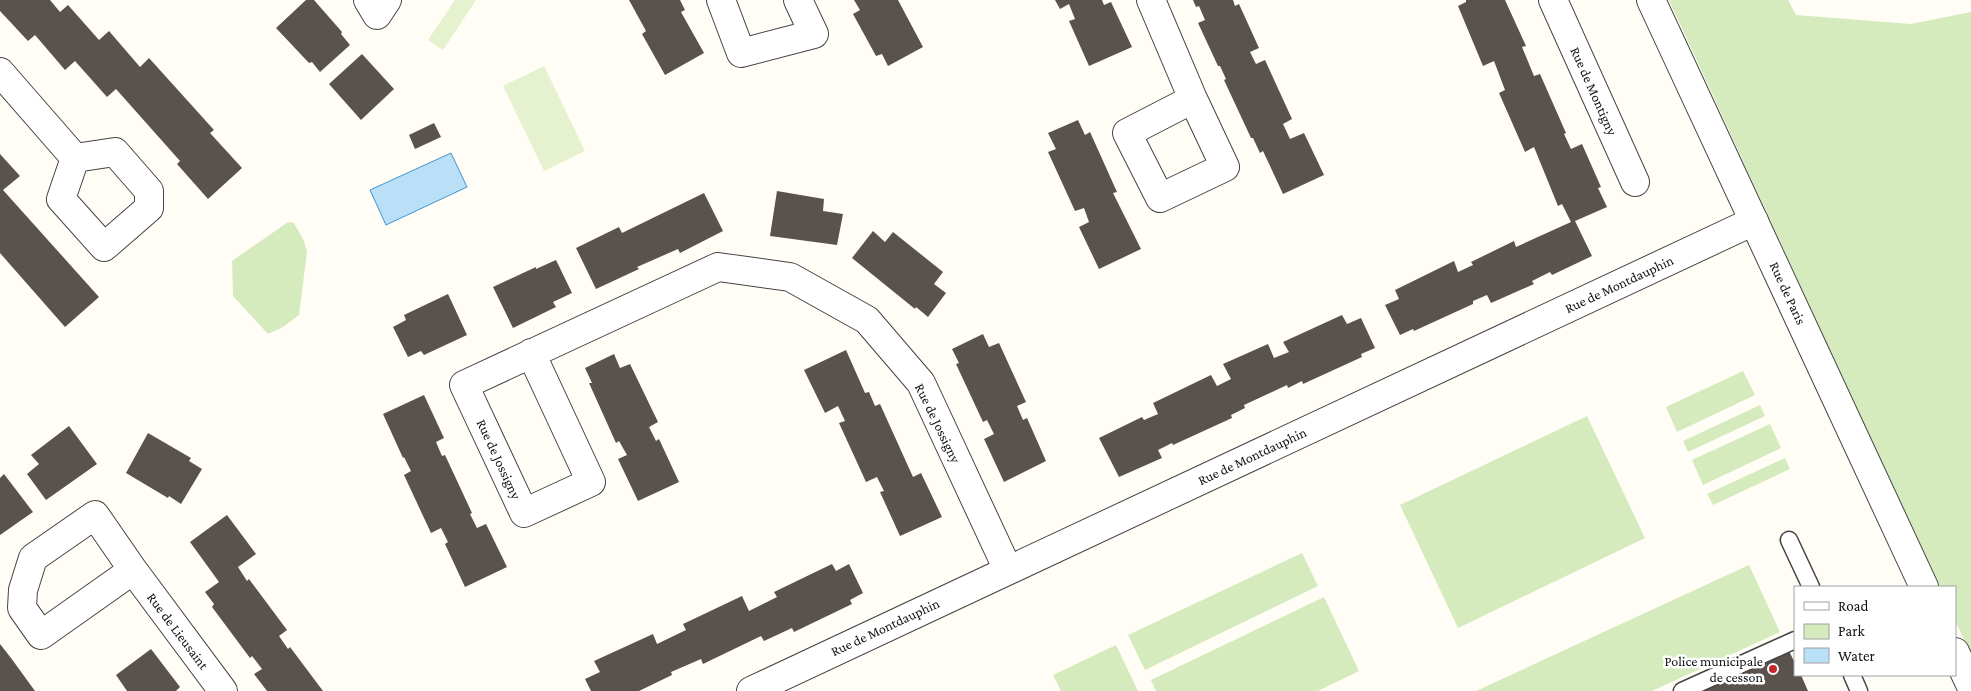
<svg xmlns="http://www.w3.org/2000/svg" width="1971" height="691" viewBox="0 0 1971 691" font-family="'Crimson Pro',serif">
<rect width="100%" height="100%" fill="#fffdf5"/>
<!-- green -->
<g fill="#d5ebbd">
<path d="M1669,0h119l8,15 115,9 60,-12v643l-16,-35v-33h-16z"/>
<path d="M288,222l6,1 10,18 3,11 -8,63 -16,12 -15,7 -35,-38 -1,-35z"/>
<path d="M1743,371l12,24 -78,37 -11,-25z"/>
<path d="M1760,405l5,11 -77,36 -5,-11z"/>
<path d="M1587,416l58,122 -187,90 -58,-123z"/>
<path d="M1770,424l11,24 -78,37 -11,-25z"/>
<path d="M1785,458l5,11 -77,36 -6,-11z"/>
<path d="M1302,553l16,33 -173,84 -17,-35z"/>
<path d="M1749,565l31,67 -128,59h-176z"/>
<path d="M1324,597l35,74 -41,20h-162l-5,-11z"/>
<path d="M1116,645l22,46h-77l-8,-16z"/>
</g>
<!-- pitch -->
<g fill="#e6f2cf">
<path d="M455,0h21l-33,50 -15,-10z"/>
<path d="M544,66l41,85 -41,20 -41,-85z"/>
</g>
<!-- water -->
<path fill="#b9e0f7" stroke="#3f96cf" d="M451,153l16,34 -81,38 -16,-35z"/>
<!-- building -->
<g fill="#5a524d">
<path d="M0,0h50l10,12 8,-7 31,35 10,-9 31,36 9,-9 65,72 -4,3 32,35 -34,31 -31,-35 3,-3 -64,-72 -9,8 -32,-36 -10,9 -30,-35 -7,6 -28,-30z"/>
<path d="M306,0h8l28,32 -1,2 9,11 -30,27 -8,-10 -3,1 -33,-35z"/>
<path d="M629,0h51l5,10 -4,2 23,41 -39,22 -23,-41 4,-3z"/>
<path d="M854,0h44l25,47 -35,19 -6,-12 -6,2 -23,-42 7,-4z"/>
<path d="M1055,0h47l2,5 7,-3 21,45 -43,19 -20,-45 6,-2 -6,-15 -9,5z"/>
<path d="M1193,0h40l2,6 4,-2 20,44 -9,4 6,12 9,-4 27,59 -9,5 7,15 14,-6 20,42 -41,19 -20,-43 -3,2 -7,-15h-2l-27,-58 2,-1 -6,-13h-2l-20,-43 7,-3 -6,-14 -3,1z"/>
<path d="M1466,0h39l21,46 -4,1 12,29 6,-2 26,59 -2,1 7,15 11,-5 19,43 -3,1 9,19 -32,14 17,35 -40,19 -2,-3 -18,9 2,3 -43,19 -4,-8 -14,6v3l-59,27 -1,-2 -13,6 -15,-30 14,-6 -4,-9 59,-29 4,11 15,-7 -2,-3 43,-21 2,6 55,-25 -9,-18 -4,2 -24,-59 -9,5 -26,-59 6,-3 -11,-29 -11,5 -25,-60 8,-4z"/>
<path d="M362,54l32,35 -33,31 -32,-36z"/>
<path d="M1078,120l7,15 5,-3 27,60 -4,1 28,56 -42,20 -20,-42 10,-5 -5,-14 -9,3 -27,-59 8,-3 -8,-16z"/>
<path d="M434,123l7,14 -26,12 -6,-14z"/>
<path d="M0,154l20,22 -17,14 96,107 -34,30 -65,-74z"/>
<path d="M777,191l47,8 -1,12 20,3 -6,31 -67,-9z"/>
<path d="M704,193l19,38 -43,22 -2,-4 -41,18 2,2 -43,20 -20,-41 43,-21 3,6z"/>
<path d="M873,231l12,11 8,-10 50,40 -9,12 12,9 -18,24 -12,-10 -1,2 -63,-51z"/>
<path d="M556,260l16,33 -19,9 3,5 -43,21 -20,-41 43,-20v2z"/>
<path d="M448,294l19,41 -43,20 -3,-4 -13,6 -15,-30 13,-7 -2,-5z"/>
<path d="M1342,315l5,9 14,-6 14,30 -14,6 1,3 -59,27 -1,-3 -14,7 -1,-3 -43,20 1,3 -14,7 1,3 -59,27 -1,-2 -14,7 4,8 -43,19 -20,-39 43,-21 2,3 14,-6 -5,-11 58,-28 6,11 14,-7 -8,-15 45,-20 6,14 15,-6 -6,-10z"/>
<path d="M983,334l6,13 10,-4 27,59 -9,4 6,14 4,-2 19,43 -42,21 -20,-43 10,-5 -7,-14 -4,2 -27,-58 3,-1 -7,-14z"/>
<path d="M846,350l19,43 4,-1 6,14 5,-2 33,73 8,-4 21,44 -42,19 -20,-44 4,-1 -7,-14 -11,5 -27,-59 6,-2 -7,-15 -13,7 -21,-43z"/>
<path d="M614,354l6,14 10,-4 28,58 -9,5 7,14 3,-2 20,43 -41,19 -20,-42 9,-4 -8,-14 -3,2 -27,-60h3l-7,-15z"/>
<path d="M424,395l20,43 -8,4 6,14 3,-1 27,58 -2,1 7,14 9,-4 21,43 -42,20 -20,-43 3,-2 -7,-14 -10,5 -27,-58 7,-4 -7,-14 -1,1 -20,-44z"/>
<path d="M69,426l28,38 -51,36 -19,-26 12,-10 -8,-9z"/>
<path d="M148,433l43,25 -2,3 13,8 -21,35 -12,-8 -1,2 -42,-25z"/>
<path d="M4,474l29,38 -33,23v-57z"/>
<path d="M227,515l29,39 -18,13 9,14 2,-2 38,51 -8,6 9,13 2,-2 33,44h-56l-13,-17 8,-5 -10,-13 -2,2 -38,-51 2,-3 -9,-12 14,-10 -29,-40z"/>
<path d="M832,564l4,7 13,-7 14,29 -13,7 2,4 -58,28 -2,-4 -28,13 -3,-5 -58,28 -2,-5 -30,13 1,3 -33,16h-48l-6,-12 15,-7 -6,-11 59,-27 4,10 29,-14 -3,-6 59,-28 7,15 28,-14 -3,-5z"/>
<path d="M0,644l11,14 24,33h-35z"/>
<path d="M151,649l29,38 -4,4h-49l-11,-16z"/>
<path d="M1789,651l6,12v12h6l7,16h-105z"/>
</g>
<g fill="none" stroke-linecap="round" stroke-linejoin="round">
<defs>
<g id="service">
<path d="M1789,540l22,47"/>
<path d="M1852,675l7,16"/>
<path d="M1682,691l113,-51"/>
</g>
<g id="minor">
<path d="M368,0l9,15 10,-15"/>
<path d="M721,0l20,53 73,-19 -16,-34"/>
<path d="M1151,0l42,99 32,68 -65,31 -33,-65 66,-34"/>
<path d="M1553,0l82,182"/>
<path d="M1651,0l273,587"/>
<path d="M0,72l75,86"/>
<path d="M115,152l34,39v17l-45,39 -43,-48 14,-41z"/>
<path d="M531,353l60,129 -67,31 -60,-128 254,-118 72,10 77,43 54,63 87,187"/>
<path d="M133,570l-92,65 -19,-27 1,-18 10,-32 62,-43 38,55 3,4 87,117"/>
<path d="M1955,652l16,34"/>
<path d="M751,691l1003,-470"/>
</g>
</defs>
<!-- service casing -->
<use href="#service" stroke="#444" stroke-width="19"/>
<!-- minor casing -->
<use href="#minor" stroke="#444" stroke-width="30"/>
<!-- service -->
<use href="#service" stroke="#fff" stroke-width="16"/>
<!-- minor -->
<use href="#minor" stroke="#fff" stroke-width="28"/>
</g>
<!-- markers -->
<circle fill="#c4262e" stroke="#fff" stroke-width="2" cx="1773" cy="669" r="5"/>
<g text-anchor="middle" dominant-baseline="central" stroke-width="5" stroke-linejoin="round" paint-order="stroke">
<!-- street labels -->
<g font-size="14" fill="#111" stroke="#fff">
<text transform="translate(1594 91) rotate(66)">Rue de Montigny</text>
<text transform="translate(1619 284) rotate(-25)">Rue de Montdauphin</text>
<text transform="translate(1788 293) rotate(65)">Rue de Paris</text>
<text transform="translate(938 423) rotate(64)">Rue de Jossigny</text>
<text transform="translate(1252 456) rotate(-25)">Rue de Montdauphin</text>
<text transform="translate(499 459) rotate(65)">Rue de Jossigny</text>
<text transform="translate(885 627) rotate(-25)">Rue de Montdauphin</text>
<text transform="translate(178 631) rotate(53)">Rue de Lieusaint</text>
</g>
<!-- poi labels -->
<g font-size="14" fill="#111" stroke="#fff" text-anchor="end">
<text x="1763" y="661">Police municipale<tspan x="1763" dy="16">de cesson</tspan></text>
</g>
</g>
<!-- legend -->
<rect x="1794" y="586" width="162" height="90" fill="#ffffff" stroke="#a0a0a0"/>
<rect x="1804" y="602" width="25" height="8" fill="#ffffff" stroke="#a0a0a0"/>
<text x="1838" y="611" font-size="15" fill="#111111">Road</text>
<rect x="1804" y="624" width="25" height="15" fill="#d5ebbd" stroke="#a0a0a0"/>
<text x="1838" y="636" font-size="15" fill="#111111">Park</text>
<rect x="1804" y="648" width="25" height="15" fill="#b9e0f7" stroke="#a0a0a0"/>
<text x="1838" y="661" font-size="15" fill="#111111">Water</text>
</svg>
